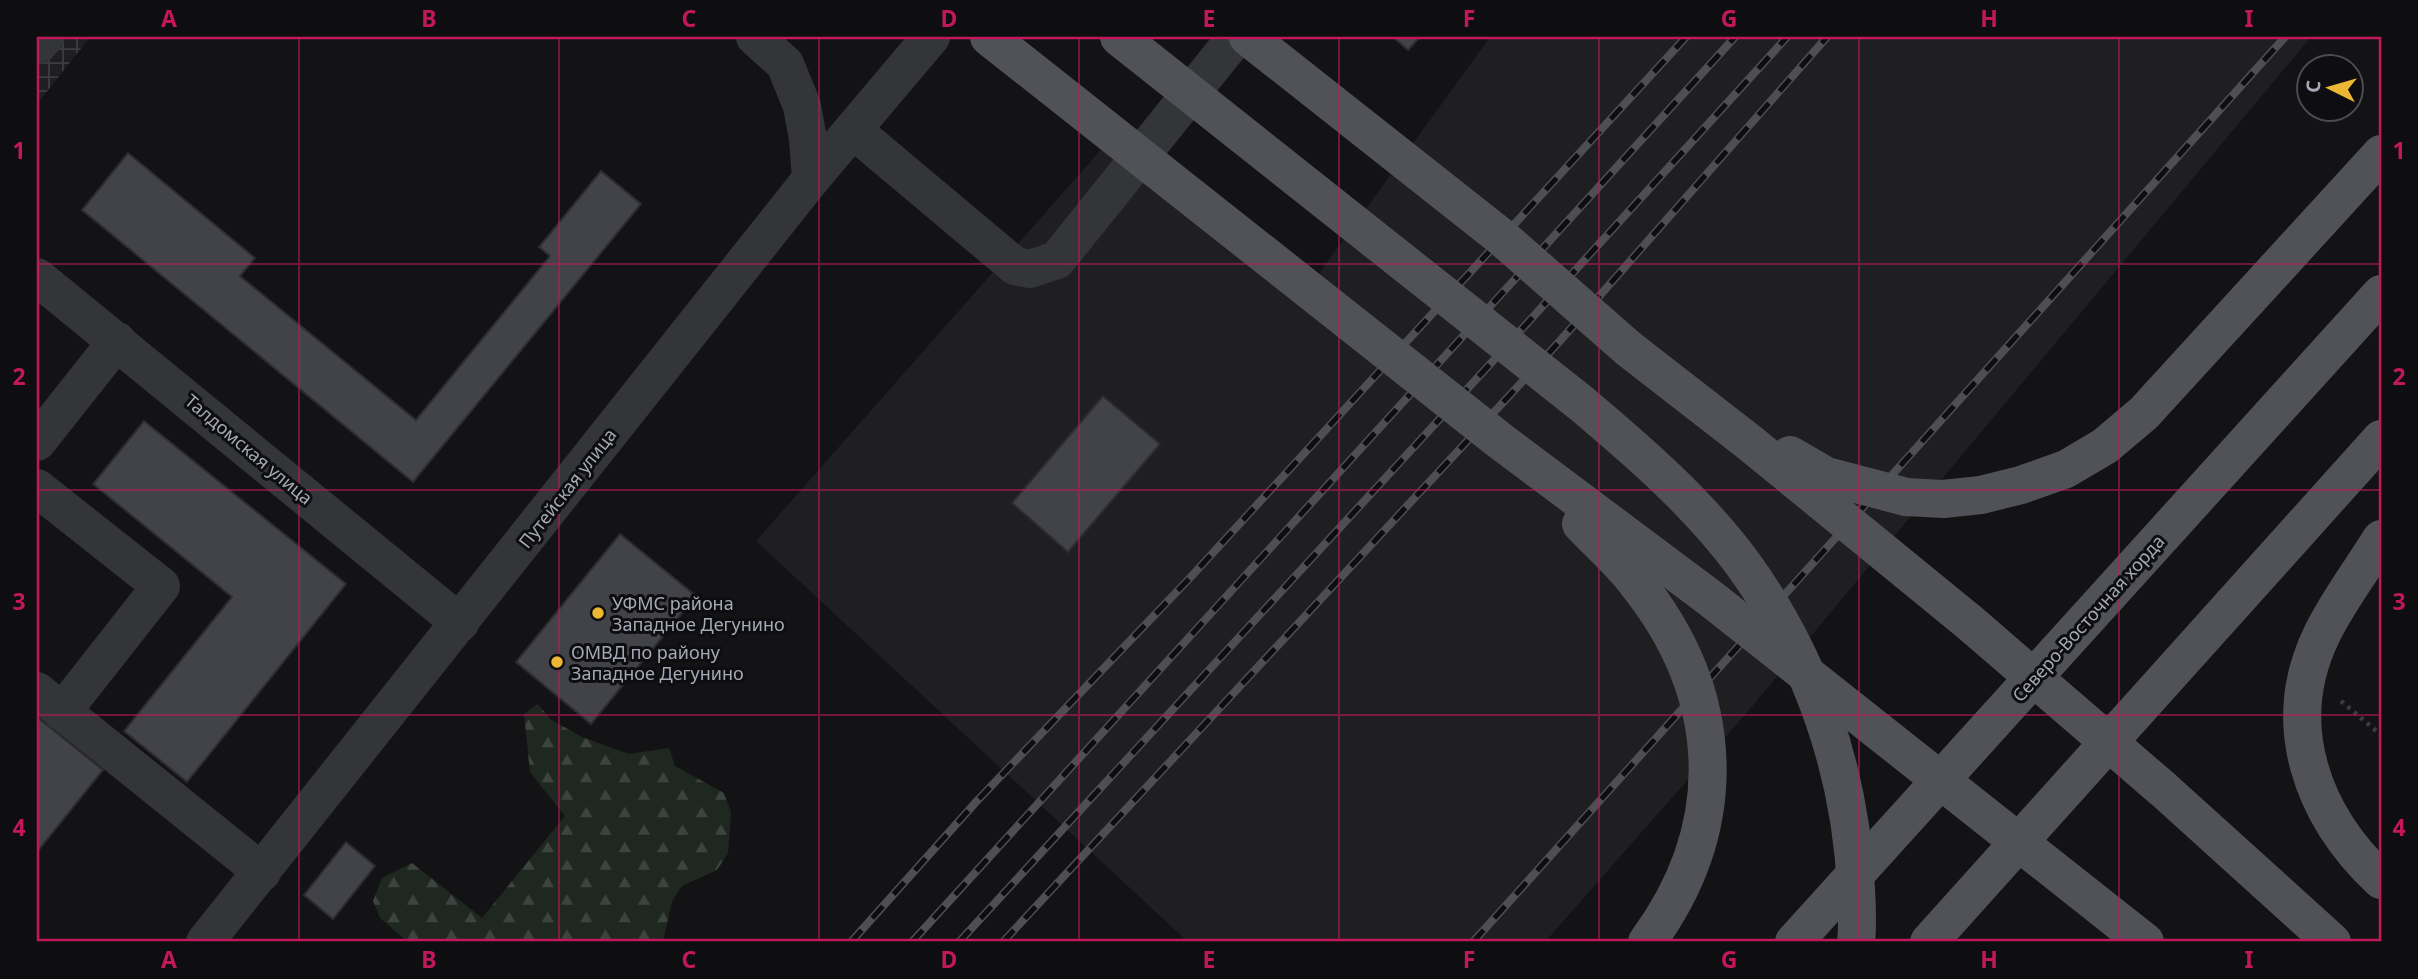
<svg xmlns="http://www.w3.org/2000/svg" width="2418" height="979" viewBox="0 0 2418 979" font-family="'Noto Sans',sans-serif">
<defs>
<pattern id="industrial-grid" width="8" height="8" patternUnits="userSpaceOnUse" patternTransform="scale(1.75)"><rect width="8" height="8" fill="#1f1f22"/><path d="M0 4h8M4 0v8" fill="none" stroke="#3d3d40"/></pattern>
<pattern id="forest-firs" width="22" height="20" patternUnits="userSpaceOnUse" patternTransform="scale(1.75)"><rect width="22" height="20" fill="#1f2721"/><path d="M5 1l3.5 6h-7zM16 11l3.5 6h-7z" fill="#3d443f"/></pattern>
</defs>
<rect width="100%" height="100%" fill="#131315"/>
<!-- built -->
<path fill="#1f1f22" d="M1490,37h821l-561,672 -205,233h-357l-432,-401 357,-405 189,161z"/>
<!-- industrial -->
<path fill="url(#industrial-grid)" d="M37,37h53l-53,67z"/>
<!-- forest -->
<path fill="url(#forest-firs)" d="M538,704l12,15 32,18 47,17 40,-6 6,18 49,27 7,19 -3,41 -11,17 -35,16 -10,15 -9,41h-255l-28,-24 -7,-17 9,-23 30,-15 70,55 83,-102 -35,-44 -6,-58z"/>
<!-- building -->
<g fill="#424348" stroke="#2d2d31" stroke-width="2">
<path d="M1393,37h27l-12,13z"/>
<path d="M128,153l127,105 -15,18 176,144 134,-164 -11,-9 62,-76 40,33 -228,278 -331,-272z"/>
<path d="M1103,396l57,48 -92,108 -56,-49z"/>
<path d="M144,421l202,163 -159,198 -63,-51 108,-134 -139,-113z"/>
<path d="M620,534l76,62 -105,128 -75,-62z"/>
<path d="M37,717l66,53 -66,82z"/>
<path d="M346,842l29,24 -42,53 -29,-24z"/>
</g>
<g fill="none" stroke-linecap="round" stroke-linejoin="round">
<!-- path -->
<path stroke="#3a3c40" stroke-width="4.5" stroke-dasharray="3.5 5" stroke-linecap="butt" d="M2341,701l40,34"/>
<!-- minor -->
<g stroke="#343539" stroke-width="38">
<path d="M755,37l30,27 17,42 6,33 3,40"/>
<path d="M37,46l8,-9"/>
<path d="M853,130l162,136 15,3 27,-9 179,-223"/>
<path d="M37,277l423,346"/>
<path d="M37,442l80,-101"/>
<path d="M37,488l124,98 -99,126"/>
<path d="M37,691l225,181"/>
<path d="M205,942l606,-763 120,-142"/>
</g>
<!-- major -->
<g stroke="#505258" stroke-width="38">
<path d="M2381,539c-19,31 -43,62 -59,95 -44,90 -10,181 59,246"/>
<path d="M1794,942l587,-648"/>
<path d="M1929,942l452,-503"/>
</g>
<defs>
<g id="rail">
<path d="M851,942l125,-140 212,-222 498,-543"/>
<path d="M912,942l823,-905"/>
<path d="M959,942l533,-580 295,-325"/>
<path d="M1003,942l556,-600 268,-305"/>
<path d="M1473,942l812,-905"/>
</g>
</defs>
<!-- rail casing -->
<use href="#rail" stroke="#4d4f54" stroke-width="8"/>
<!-- rail -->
<use href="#rail" stroke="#0e0e10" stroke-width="5" stroke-dasharray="16" stroke-linecap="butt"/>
<!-- major-bridge -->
<g stroke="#505258" stroke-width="38">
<path d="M989,37l510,403 211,158 435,344"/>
<path d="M1119,37l463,367c58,49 116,99 161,160 69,95 108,208 113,325 1,18 2,36 0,53"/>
<path d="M1248,37l252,199 129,113 121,94 219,179 195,168 168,152"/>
<path d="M1790,455l36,21 80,21 37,2 38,-4 40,-10 45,-16 39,-23 39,-33 237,-259"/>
<path d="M1581,524c18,19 39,37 55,58 90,112 97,243 11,360"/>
</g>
</g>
<!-- grid -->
<path fill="none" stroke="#c2185b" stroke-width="2" stroke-opacity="0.55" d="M299,37v905M559,37v905M819,37v905M1079,37v905M1339,37v905M1599,37v905M1859,37v905M2119,37v905M37,264h2344M37,490h2344M37,715h2344"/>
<!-- markers -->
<g fill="#ecb834" stroke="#0e0e10" stroke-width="2.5">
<circle cx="598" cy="613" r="7"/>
<circle cx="557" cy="662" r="7"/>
</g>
<g text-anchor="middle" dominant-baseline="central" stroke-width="6" stroke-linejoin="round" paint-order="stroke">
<!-- street labels -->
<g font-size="18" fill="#a5a9b5" stroke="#0e0e10">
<text transform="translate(249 449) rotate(40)">Талдомская улица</text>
<text transform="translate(567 488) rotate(-52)">Путейская улица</text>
<text transform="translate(2088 618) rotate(-48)">Северо-Восточная хорда</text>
</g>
<!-- poi labels -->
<g font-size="18" fill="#a5a9b5" stroke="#0e0e10" text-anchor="start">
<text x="612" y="603">УФМС района<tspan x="612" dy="21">Западное Дегунино</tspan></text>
<text x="571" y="652">ОМВД по району<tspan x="571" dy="21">Западное Дегунино</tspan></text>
</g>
</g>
<!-- border -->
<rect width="2418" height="979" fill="none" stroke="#0e0e10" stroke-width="77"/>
<!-- north arrow -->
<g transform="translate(2330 88) rotate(275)"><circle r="33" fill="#0e0e10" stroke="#4a4c52" stroke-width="2"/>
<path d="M0-5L12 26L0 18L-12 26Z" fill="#ecb834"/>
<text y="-10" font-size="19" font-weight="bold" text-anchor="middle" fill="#a5a9b5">С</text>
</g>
<rect x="38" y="38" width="2342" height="902" fill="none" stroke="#c2185b" stroke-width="2.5"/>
<g font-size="23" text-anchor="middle" font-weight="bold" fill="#c2185b">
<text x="169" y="27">A</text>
<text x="429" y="27">B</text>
<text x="689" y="27">C</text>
<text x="949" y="27">D</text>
<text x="1209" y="27">E</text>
<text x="1469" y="27">F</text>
<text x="1729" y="27">G</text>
<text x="1989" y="27">H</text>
<text x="2249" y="27">I</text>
<text x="19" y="159">1</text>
<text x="2399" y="159">1</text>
<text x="19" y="385">2</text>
<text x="2399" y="385">2</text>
<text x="19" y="610">3</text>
<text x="2399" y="610">3</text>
<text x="19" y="836">4</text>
<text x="2399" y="836">4</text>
<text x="169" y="968">A</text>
<text x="429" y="968">B</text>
<text x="689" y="968">C</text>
<text x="949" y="968">D</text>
<text x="1209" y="968">E</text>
<text x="1469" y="968">F</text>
<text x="1729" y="968">G</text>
<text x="1989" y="968">H</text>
<text x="2249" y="968">I</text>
</g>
</svg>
